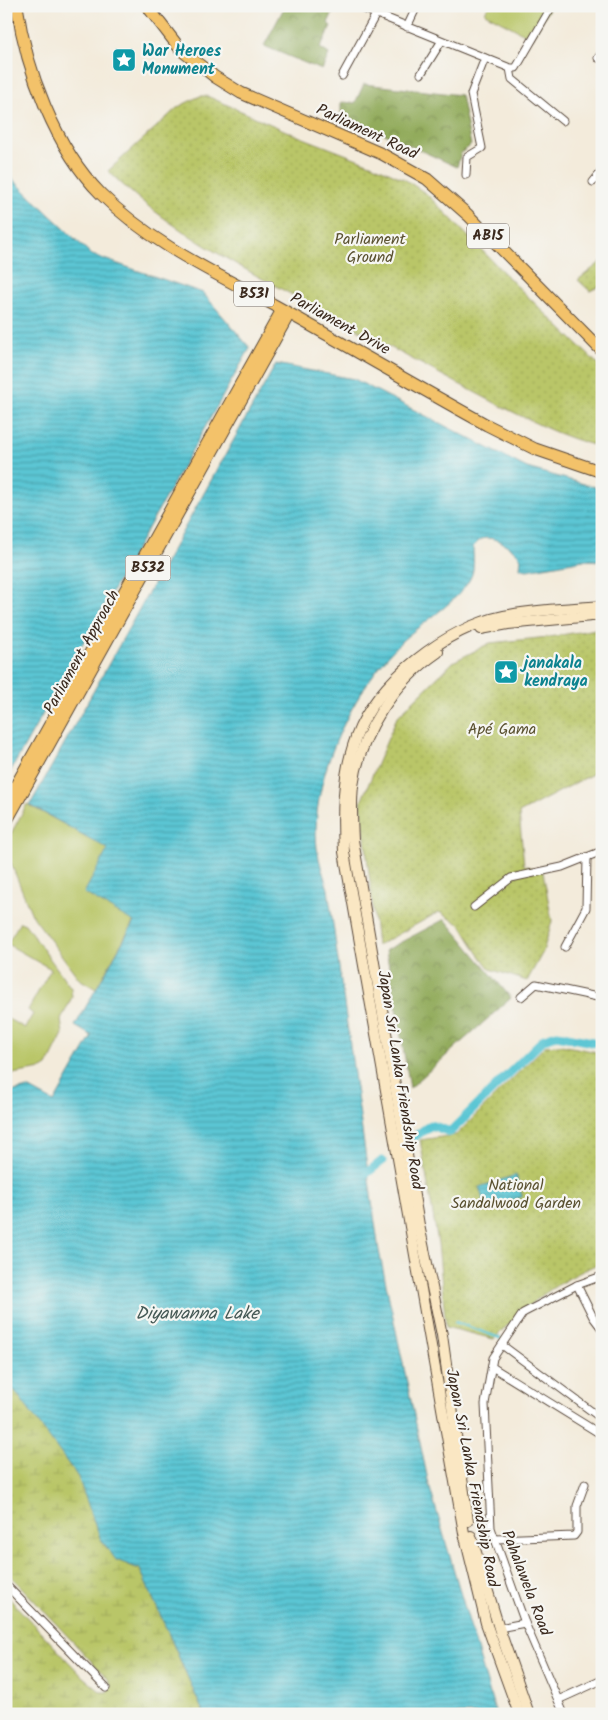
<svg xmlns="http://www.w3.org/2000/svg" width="608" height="1720" viewBox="0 0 608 1720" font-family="Kalam,sans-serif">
<defs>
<pattern id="forest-crowns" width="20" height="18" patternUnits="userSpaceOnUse" patternTransform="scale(1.25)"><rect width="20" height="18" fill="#92ab5c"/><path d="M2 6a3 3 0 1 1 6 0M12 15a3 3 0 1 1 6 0" fill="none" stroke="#788b4b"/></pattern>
<pattern id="wetland-marsh" width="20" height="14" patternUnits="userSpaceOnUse" patternTransform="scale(1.25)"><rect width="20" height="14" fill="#b9c668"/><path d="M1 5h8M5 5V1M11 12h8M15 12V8" fill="none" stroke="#a0aa5a"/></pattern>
<pattern id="park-dots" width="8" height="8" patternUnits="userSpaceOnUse" patternTransform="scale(1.25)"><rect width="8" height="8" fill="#b9c668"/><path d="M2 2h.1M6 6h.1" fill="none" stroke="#a0aa5a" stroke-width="1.8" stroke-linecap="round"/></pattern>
<pattern id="water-rules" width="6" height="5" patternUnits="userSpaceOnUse" patternTransform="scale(1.25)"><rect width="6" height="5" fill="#5bc6d4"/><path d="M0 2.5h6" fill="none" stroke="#4ca1ab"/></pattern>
</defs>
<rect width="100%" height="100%" fill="#f6f6f2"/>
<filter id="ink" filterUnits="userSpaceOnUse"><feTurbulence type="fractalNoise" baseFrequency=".02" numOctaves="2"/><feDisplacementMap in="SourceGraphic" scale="10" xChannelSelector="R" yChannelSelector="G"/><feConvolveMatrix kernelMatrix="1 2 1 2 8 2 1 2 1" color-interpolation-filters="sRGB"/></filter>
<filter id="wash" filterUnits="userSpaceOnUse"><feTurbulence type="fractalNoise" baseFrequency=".0096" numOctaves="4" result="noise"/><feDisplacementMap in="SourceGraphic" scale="20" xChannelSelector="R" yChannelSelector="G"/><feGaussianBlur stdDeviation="1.12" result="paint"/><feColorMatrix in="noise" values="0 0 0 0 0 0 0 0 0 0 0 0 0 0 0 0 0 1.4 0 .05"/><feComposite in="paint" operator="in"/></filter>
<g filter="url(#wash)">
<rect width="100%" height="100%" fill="#f3ebdb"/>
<!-- green -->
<g fill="#b9c668" stroke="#7a7843">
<path d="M488,6h55l6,3 -17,29 -47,-25z"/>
<path d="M27,804l82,45 25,72 -38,68 -17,-10 -47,-64 -26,-64v-8z"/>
<path d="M20,922l5,2 46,64 1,9 -11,23 2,14 -16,32 -5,3 -36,6v-57l19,10 8,-14 -5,-4 23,-41 -44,-25z"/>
</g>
<!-- forest -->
<g fill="url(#forest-crowns)" stroke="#666a3d">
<path d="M285,6h51l-8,17 3,3 -11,22 9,6 -7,16 -58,-24z"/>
<path d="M364,84l97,11 10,50 -10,8 -4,14 -116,-53v-12l14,1z"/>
<path d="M445,919l66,79 -101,90 -24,-138z"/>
</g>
<!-- wetland -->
<path fill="url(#wetland-marsh)" stroke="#7a7843" d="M6,1386l9,5c20,28 43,55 62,84 24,36 10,79 63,94l64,145h-198v-119l77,82 18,15h6l4,-6 -3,-7 -102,-108z"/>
<!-- park -->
<g fill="url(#park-dots)" stroke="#7a7843">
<path d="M200,96h7l86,38 80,31 31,14 23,15 88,90 87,84v79c-37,-8 -71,-26 -105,-43 -40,-21 -80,-42 -120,-64 -92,-51 -194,-95 -269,-169l70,-64z"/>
<path d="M602,261v24l-12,6 -12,-11z"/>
<path d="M602,628v141l-83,44 5,52 19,7 9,49 -9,31 -16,29 -37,-12 -12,-16 -17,-28 -22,-13 -62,34 -16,-144 36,-85 56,-55 37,-19 59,-6z"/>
<path d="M561,1045l41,8v209c-48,21 -72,40 -108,77l-48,-12 -8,-84 -18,-103 36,-5 89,-89z"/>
</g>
<!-- water -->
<g fill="url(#water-rules)" stroke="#4b7879">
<path d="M6,173l86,82 111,38 47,55 -244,431z"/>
<path d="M276,364l78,15 173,89 75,21v72l-18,-1 -57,10 -7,-2 1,-10c-6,-9 -28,-24 -39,-19 -3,1 -7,6 -9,8 0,7 1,16 0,23 -4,25 -50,52 -69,69 -50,48 -95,139 -87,209 2,14 7,28 11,41l51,362 50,234 67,229h-292l-64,-145 -24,-9 -16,-22 -22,-61 -63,-86 -9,-5v-293l22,-5 26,14 38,-66 -17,-10 59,-104 -50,-29 24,-44 -78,-44z"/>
<path d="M516,1175l6,22 -36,12 -7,-22z"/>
</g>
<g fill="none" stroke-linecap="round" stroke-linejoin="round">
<!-- stream -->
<path stroke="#5bc6d4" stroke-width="2.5" d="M455,1322l45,16"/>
<!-- canal -->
<g stroke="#5bc6d4" stroke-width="9">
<path d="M410,1140l21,-15 19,7 94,-93 13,-4 45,9"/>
<path d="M368,1172l14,-11"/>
</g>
</g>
</g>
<g filter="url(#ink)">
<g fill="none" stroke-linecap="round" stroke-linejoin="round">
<defs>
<g id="street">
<path d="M357,6l153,62h6l36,-62"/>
<path d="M407,27l10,-21"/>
<path d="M598,58l4,-5"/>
<path d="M510,68l2,11 51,42"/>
<path d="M421,74l20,-32"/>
<path d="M342,76l34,-62"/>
<path d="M466,175l1,-18 15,-9 -11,-54 14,-36"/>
<path d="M593,182l9,-11"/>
<path d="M474,907l37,-29 51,-11 40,-16"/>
<path d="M565,947l21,-39 1,-51"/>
<path d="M521,997l15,-13 66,14"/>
<path d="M577,1285l16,32 9,12"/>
<path d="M502,1345l100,74"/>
<path d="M492,1367l110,68"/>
<path d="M495,1539l79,-3 3,-4v-26l8,-22"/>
<path d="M6,1585l100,103"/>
<path d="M499,1628l26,-5"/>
<path d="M558,1700l44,-20"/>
<path d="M564,1714l-39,-91 -34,-95 -6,-124 8,-46 30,-45 54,-28 25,-9"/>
</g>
<g id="secondary">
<path d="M481,629l27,-5 94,-9"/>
<path d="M438,652c-44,30 -78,81 -85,134 -2,18 -1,36 0,54l66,385 23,110 26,186"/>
<path d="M471,1536l28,92 30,86"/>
<path d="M519,1714l-33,-91 -22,-90 -120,-681c-2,-39 -2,-77 12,-115 21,-56 90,-109 148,-121 31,-7 66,-7 98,-10"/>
</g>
<g id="primary">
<path d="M17,6c9,63 38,142 84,188 49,49 114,79 175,112 70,39 140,80 211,119l48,24 67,23"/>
<path d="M147,6l34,44 34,27 26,16 141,61 45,25 41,36 134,136"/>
<path d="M6,803l276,-493"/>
<path d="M6,822l283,-508"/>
</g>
</defs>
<!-- street casing -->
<use href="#street" stroke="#57473a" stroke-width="9"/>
<!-- secondary casing -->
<use href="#secondary" stroke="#57473a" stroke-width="12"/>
<!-- primary casing -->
<use href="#primary" stroke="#57473a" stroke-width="13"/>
<!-- street -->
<use href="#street" stroke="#fff" stroke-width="7"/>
<!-- secondary -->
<use href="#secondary" stroke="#fae7c3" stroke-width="10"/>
<!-- primary -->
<use href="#primary" stroke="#f3c26a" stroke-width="11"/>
</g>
</g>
<!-- icons -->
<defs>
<symbol id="sight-square" viewBox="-11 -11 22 22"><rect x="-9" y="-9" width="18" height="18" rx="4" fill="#0f9aa8" stroke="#f6f6f2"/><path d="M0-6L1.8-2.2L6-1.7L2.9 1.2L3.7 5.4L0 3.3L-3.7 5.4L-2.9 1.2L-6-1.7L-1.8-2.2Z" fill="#fff"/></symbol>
</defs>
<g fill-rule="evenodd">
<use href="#sight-square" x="110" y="46" width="28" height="28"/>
<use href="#sight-square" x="492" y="658" width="28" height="28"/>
</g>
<g text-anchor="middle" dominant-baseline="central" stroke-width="4.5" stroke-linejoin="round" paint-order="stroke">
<!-- shield labels -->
<g fill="#f6f6f2" stroke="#73675e" stroke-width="1">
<rect x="467" y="223.5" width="42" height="25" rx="4"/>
<rect x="234" y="281.5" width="40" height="25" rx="4"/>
<rect x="125.5" y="555.5" width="45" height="25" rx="4"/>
</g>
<g font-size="15" font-weight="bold" fill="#3b2a1e">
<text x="488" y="236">AB15</text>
<text x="254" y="294">B531</text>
<text x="148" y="568">B532</text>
</g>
<!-- culture labels -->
<g font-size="16" font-weight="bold" fill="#0d838f" stroke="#f6f6f2" text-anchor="start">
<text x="142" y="51">War Heroes<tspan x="142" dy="18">Monument</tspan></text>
<text x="524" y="663">janakala<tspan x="524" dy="18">kendraya</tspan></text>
</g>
<!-- street labels -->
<g font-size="16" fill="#3b2a1e" stroke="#f6f6f2">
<text transform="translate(367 132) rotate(25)">Parliament Road</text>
<text transform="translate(340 324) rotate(29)">Parliament Drive</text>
<text transform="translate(82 652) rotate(-61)">Parliament Approach</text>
<text transform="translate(400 1080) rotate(81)">Japan Sri Lanka Friendship Road</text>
<text transform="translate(472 1478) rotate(79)">Japan Sri Lanka Friendship Road</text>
<text transform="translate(526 1583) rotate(69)">Pahalawela Road</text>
</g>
<!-- park labels -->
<g font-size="16" fill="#5a5130" stroke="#f6f6f2">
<text x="370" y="239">Parliament<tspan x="370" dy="18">Ground</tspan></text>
<text x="502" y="729">Apé Gama</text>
<text x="516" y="1185">National<tspan x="516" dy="18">Sandalwood Garden</tspan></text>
</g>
<!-- water labels -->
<g font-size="18" font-style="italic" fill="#455955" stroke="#f6f6f2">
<text x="197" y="1314">Diyawanna Lake</text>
</g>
</g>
<!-- margin -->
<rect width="608" height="1720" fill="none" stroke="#f6f6f2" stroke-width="25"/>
</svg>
